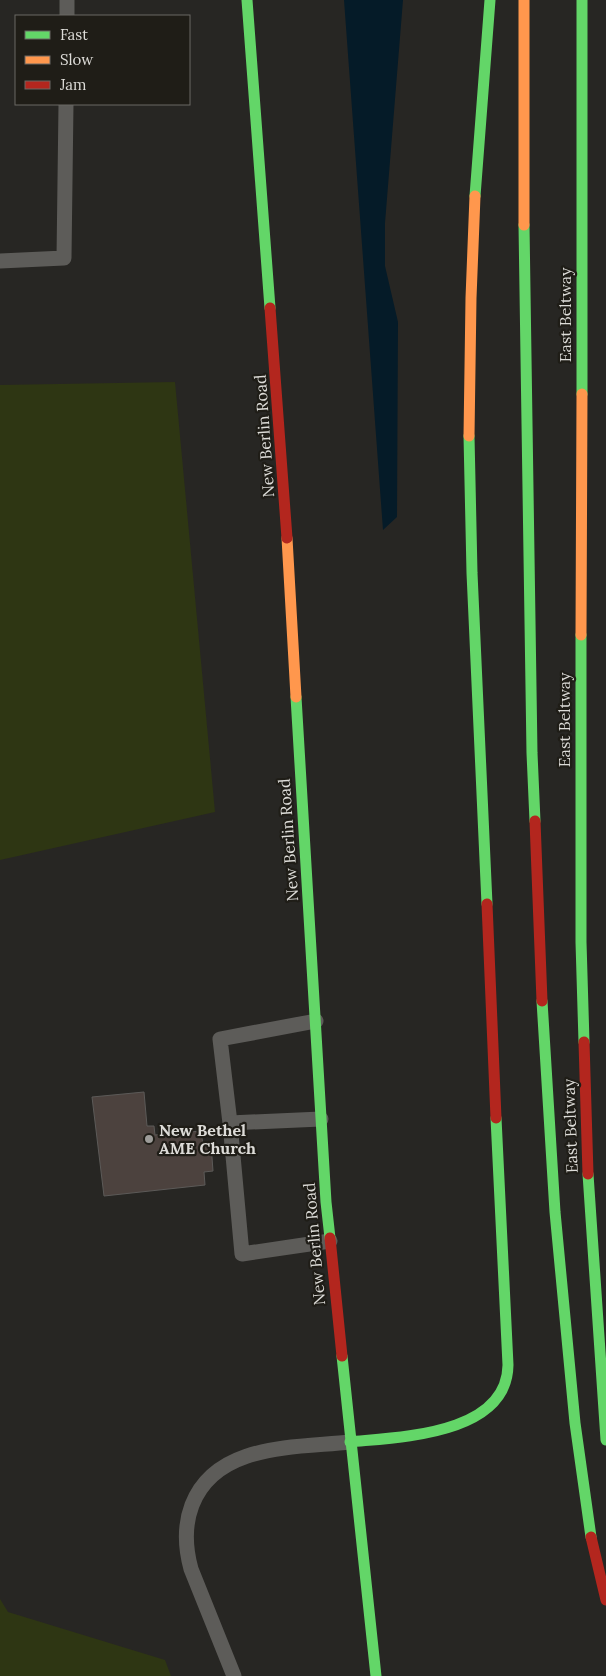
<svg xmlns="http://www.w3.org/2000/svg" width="606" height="1676" viewBox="0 0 606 1676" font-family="Lora,serif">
<rect width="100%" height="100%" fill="#272623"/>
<!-- green -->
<g fill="#2e3613">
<path d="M175,382l40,430 -215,48v-475z"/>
<path d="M0,1599l8,13 157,48 6,16h-171z"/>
</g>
<!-- water -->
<path fill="#051b28" d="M344,0h59l-18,223v43l13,56 -1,195 -14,13z"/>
<!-- building -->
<path fill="#4c423e" stroke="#5c5a58" d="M144,1092l3,34h7l1,9 46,-4 2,14 8,-1 2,27 -9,1 1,13 -101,11 -12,-99z"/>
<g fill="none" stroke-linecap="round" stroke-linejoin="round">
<!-- lane -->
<g stroke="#5d5c59" stroke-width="15">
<path d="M67,16v-16"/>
<path d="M0,261l64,-3 2,-154"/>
<path d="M316,1021l-96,18 10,84 12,131 88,-13"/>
<path d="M230,1123l91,-4"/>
<path d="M234,1676l-43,-107c-6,-22 -7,-43 1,-64 24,-62 103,-57 158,-63"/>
</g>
<!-- fast -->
<g stroke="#63d668" stroke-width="11">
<path d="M247,0l23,308"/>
<path d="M475,196l15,-196"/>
<path d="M524,225l8,528 3,68"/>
<path d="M582,394v-394"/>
<path d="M469,436l3,137 15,331"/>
<path d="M581,635v307l3,100"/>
<path d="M296,697l30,505 4,36"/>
<path d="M542,1001l13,211 20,211 16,114"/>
<path d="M588,1174l18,266"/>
<path d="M342,1356l34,320"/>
<path d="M350,1442c49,-5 157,-7 158,-77l-12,-247"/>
</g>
<!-- slow -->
<g stroke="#ff974d" stroke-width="11">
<path d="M524,0v225"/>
<path d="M469,436l2,-138 4,-102"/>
<path d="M287,538l9,159"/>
<path d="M581,635l1,-241"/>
</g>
<!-- jam -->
<g stroke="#b3261e" stroke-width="11">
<path d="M270,308l17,230"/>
<path d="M535,821l7,180"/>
<path d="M487,904l9,214"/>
<path d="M584,1042l4,132"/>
<path d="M330,1238l12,118"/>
<path d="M591,1537l15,63"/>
</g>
</g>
<!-- markers -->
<circle fill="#9d9c99" stroke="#1f1d17" stroke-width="2" cx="149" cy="1139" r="5"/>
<g text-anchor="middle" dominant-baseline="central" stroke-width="4.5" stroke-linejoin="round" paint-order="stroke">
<!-- street labels -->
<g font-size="16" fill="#dddcd8" stroke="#1f1d17">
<text transform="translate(565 315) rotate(-90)">East Beltway</text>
<text transform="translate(264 436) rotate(-94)">New Berlin Road</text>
<text transform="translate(564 720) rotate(-90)">East Beltway</text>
<text transform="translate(288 840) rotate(-94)">New Berlin Road</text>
<text transform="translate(570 1126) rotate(-92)">East Beltway</text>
<text transform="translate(314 1244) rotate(-95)">New Berlin Road</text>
</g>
<!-- poi labels -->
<g font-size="16" font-weight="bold" fill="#dddcd8" stroke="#1f1d17" text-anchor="start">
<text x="159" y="1130">New Bethel<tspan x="159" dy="18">AME Church</tspan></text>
</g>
</g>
<!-- legend -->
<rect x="15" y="15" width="175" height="90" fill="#1f1d17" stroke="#6b6964"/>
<rect x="25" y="31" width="25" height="8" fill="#63d668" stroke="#6b6964"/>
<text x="60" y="40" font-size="15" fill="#dddcd8">Fast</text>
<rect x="25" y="56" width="25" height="8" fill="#ff974d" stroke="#6b6964"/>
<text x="60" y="65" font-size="15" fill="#dddcd8">Slow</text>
<rect x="25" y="81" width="25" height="8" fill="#b3261e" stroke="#6b6964"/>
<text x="60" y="90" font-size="15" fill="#dddcd8">Jam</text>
</svg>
